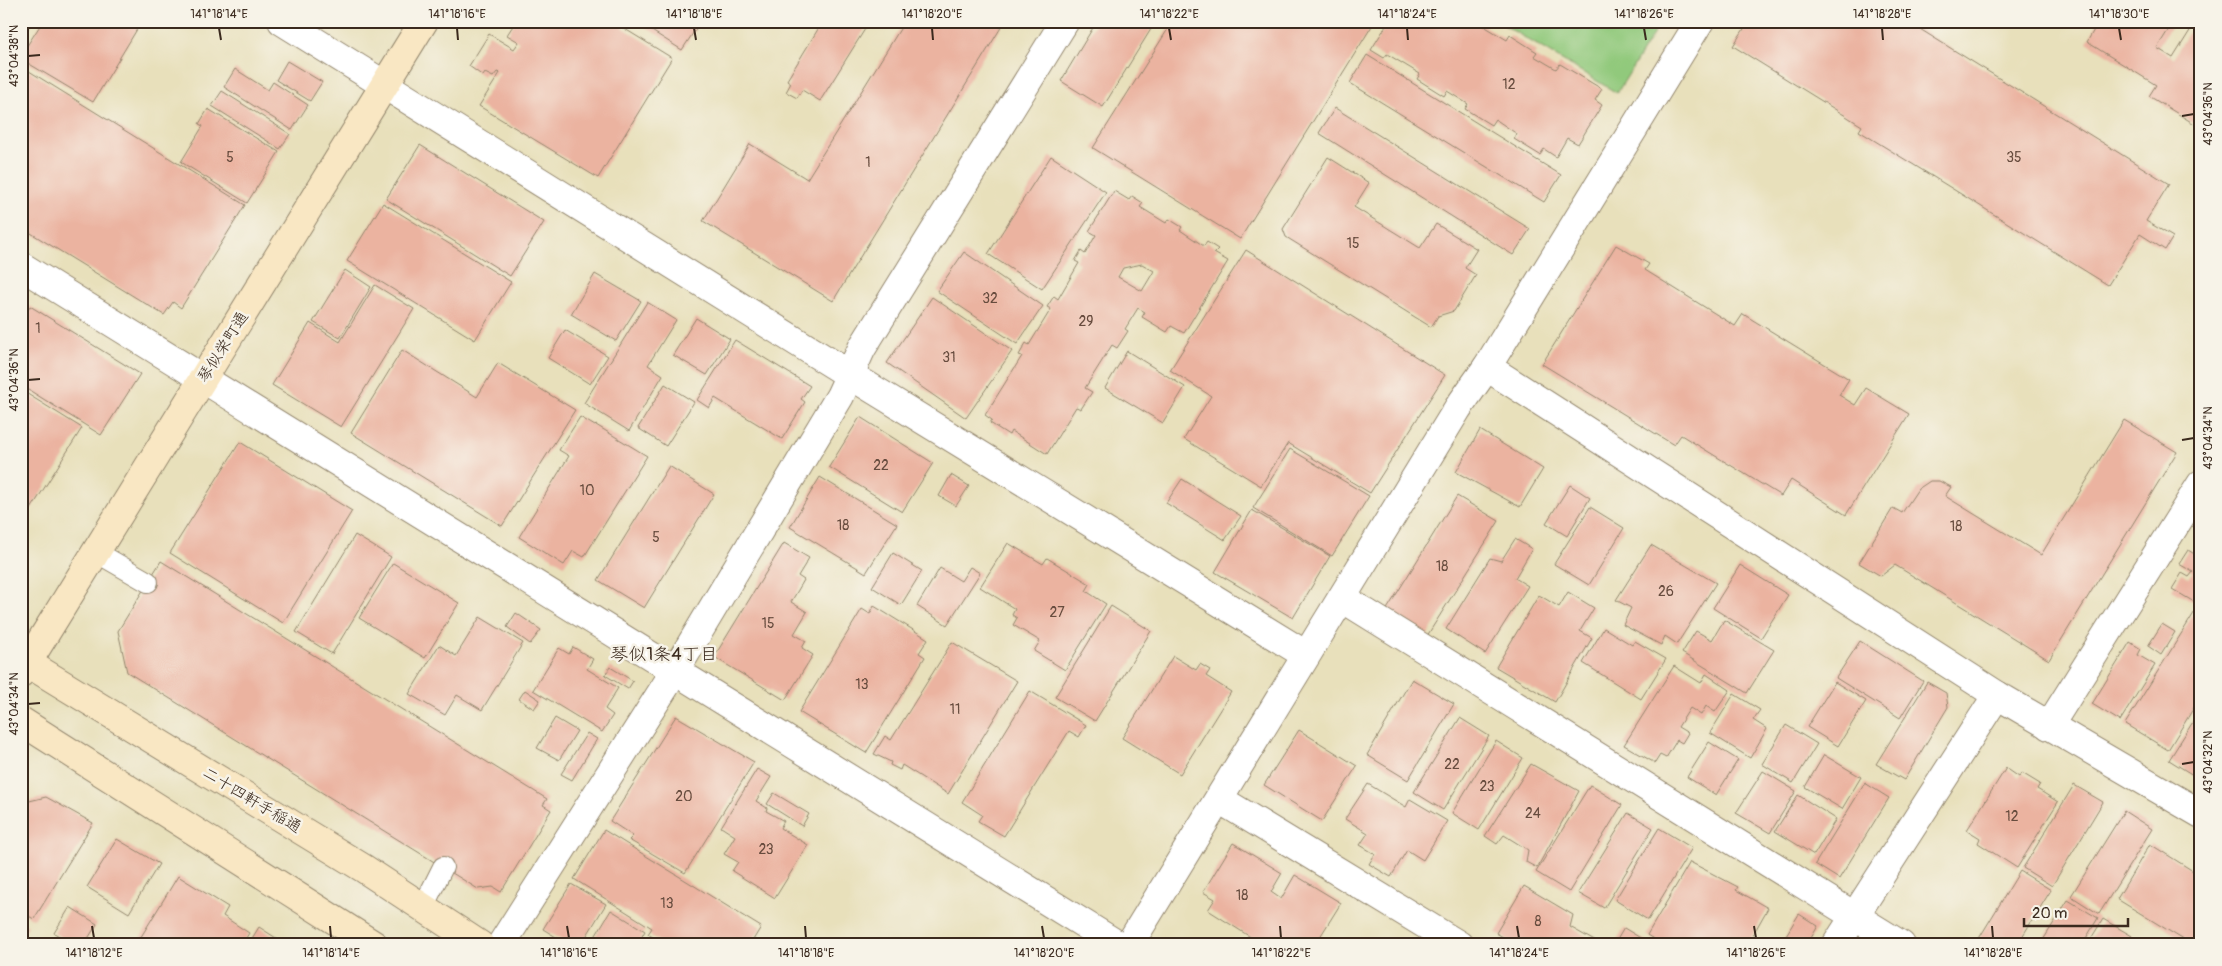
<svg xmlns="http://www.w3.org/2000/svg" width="2222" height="966" viewBox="0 0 2222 966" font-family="Pangolin,'Klee One',sans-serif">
<rect width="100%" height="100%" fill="#f7f3e8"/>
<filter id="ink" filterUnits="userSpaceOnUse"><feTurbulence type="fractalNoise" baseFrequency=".02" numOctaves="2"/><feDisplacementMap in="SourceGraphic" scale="10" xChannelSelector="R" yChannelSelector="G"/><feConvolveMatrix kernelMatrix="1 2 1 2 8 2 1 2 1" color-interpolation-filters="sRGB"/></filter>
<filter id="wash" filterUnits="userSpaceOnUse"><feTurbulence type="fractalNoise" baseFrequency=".0096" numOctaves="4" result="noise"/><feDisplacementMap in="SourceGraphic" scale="20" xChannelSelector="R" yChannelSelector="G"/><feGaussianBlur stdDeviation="1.12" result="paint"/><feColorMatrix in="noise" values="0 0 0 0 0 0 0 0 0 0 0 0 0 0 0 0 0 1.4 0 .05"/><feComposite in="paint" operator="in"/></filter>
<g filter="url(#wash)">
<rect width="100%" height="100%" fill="#e8e0bb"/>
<!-- green -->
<path fill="#91c97b" stroke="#667a4c" d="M1497,21h148l12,7 -40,65z"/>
<g id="blocks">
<!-- building -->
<g fill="#ebb3a0" fill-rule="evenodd">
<path d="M21,21h11l-11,19z"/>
<path d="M43,21h99l-49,81 -72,-43v-4z"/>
<path d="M516,21h96l60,37 -74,120 -119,-72 21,-33 -3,-1 -4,5 -8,-4 -2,3 -14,-10 20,-32 25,15 5,-7 -12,-7z"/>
<path d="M636,21h65l-19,29z"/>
<path d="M823,21h47l-50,80 -18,-11 -5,8 -11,-6 5,-9 -4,-3z"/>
<path d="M905,21h100l-172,280 -130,-80 47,-77 57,35z"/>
<path d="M1097,21h59l-53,86 -42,-26z"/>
<path d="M1173,21h202l-135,218 -147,-91z"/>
<path d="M1389,21h98l-3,5 23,14 3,-5 27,17 -3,4 22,13 4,-5 42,25 -7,11 7,5 -24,39 -11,-6 -11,19 -12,-8 -4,6 -26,-16 3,-5 -22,-15 -4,6 -26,-16 3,-5 -21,-13 -3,5 -27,-17 3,-5 -33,-20 -3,4 -13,-8z"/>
<path d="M1749,21h158l262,163 -23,37 27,16 -8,13 -25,-16 -32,51 -249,-154 3,-5 -129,-80z"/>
<path d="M2099,21h75l-17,27 16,10 23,-37h5v107l-52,-32 7,-11 -69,-43z"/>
<path d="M1367,55l194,120 -17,27 -194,-119z"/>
<path d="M287,61l35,21 -12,19 -34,-21z"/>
<path d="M21,66l224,139 -64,103 -8,-6 -9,13 -143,-88z"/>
<path d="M235,69l33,21 5,-8 35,23 -16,25 -68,-43z"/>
<path d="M222,91l68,43 -10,15 -68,-43z"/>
<path d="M1335,108l195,121 -17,26 -194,-122z"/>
<path d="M208,109l71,43 -32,51 -66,-41 22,-36 -4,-2z"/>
<path d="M420,145l124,77 -34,54 -124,-77z"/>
<path d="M1051,156l55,36 -64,97 -54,-35z"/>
<path d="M1328,157l41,26 -15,24 66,41 16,-24 41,25 -12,19 11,7 -22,36 -16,5 -7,11 -145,-90 -3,-8z"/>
<path d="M1114,191l15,9 3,-4 11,7 -3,4 26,16 3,-4 13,8 -2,3 24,16 3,-4 11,7 -4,4 14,8 -44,72 -13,-7 -4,6 -25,-15 3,-5 -7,-4 -13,21 3,2 -11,17 -5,-3 -27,43 7,4 -11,17 -5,-2 -29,47 -36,-23 -2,4 -19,-12 2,-3 -7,-5 37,-59 -3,-1 7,-12 3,2 22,-36 -4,-2 7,-11 4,3 21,-36 -4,-2 6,-10 4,3 11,-19 -7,-4zM1142,264l12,7 -12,20 -24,-14 5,-9z"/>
<path d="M383,203l128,79 -36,58 -128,-79z"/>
<path d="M1616,245l33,19 -4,6 90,56 8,-12 106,65 -10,16 16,10 11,-17 43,26 -63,101 -55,-35 -10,16 -100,-61 -7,10 -132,-81z"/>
<path d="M1246,250l199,125 -75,118 -82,-50 -27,43 -77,-47 27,-43 -41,-26z"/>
<path d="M964,252l79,54 -26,38 -80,-53z"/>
<path d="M345,270l26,17 -31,51 -27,-16z"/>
<path d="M595,274l46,27 -25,40 -45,-27z"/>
<path d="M375,285l39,24 -73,118 -69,-42 38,-62 30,19z"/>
<path d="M932,297l80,54 -46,67 -79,-55z"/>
<path d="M647,302l29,18 -28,45 15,10 -34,56 -45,-28z"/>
<path d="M30,306l110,68 -39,61 -80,-50v-65z"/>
<path d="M696,318l34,21 -23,36 -34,-20z"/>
<path d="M565,330l43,26 -18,28 -42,-26z"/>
<path d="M735,340l75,46 -9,13 4,3 -23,37 -67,-41 -6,10 -12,-8z"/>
<path d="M402,350l75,47 21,-34 77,47 -73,116 -151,-93z"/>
<path d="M1127,351l58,36 -22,36 -58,-35z"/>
<path d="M665,384l29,18 -28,44 -28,-18z"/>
<path d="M21,390l61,38 -61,97z"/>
<path d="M580,417l15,9 1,-1 51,31 -63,101 -11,-6 -9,14 -45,-28 50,-81 -10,-6z"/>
<path d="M860,417l73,46 -31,49 -73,-45z"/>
<path d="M2124,420l53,32 -128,208 -154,-95 -14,11 -22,-13 34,-55 9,5 16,-24 12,-8h9l12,6 -6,9 96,59z"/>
<path d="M1480,430l63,39 -23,38 -64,-35z"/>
<path d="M240,442l112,69 -69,112 -113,-70z"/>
<path d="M1290,449l79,47 -37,60 -79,-48z"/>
<path d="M669,466l45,28 -70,114 -46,-28z"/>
<path d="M951,475l18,11 -13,20 -17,-10z"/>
<path d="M820,477l77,47 -31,49 -76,-46z"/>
<path d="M1182,479l59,37 -16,24 -59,-37z"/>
<path d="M1570,485l20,13 -23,38 -21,-13z"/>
<path d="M1457,496l42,25 -72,115 -41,-25z"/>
<path d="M1590,507l34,21 -35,57 -35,-21z"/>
<path d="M1252,510l78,46 -37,62 -78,-46z"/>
<path d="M355,535l36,22 -59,97 -36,-22z"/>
<path d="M1515,539l17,10 -17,29 13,8 -43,68 -39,-25 44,-71 11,3z"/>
<path d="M784,543l25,15 -11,18 6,4 -13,22 16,10 -13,22 12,7 -4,7 11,7 -28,45 -71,-43z"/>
<path d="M1008,543l35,21 4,-6 43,26 -4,7 20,13 -41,66 -31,-19 6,-10 -27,-16 4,-7 -5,-3 3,-6 -35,-22z"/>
<path d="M1651,545l65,38 -39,61 -12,-8 -4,9 -38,-20 8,-17 -15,-8z"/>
<path d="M2188,550l13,8v48l-29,-17 10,-16 7,4 4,-5 -14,-8z"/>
<path d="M893,553l29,18 -21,34 -29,-18z"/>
<path d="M161,561l386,238 -4,6 8,5 -50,82 -8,-5 -15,2 -351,-217 -9,-41z"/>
<path d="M393,563l66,40 -34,55 -66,-40z"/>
<path d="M1740,565l48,30 -27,43 -48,-30z"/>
<path d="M970,567l10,6 -33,52 -30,-19 23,-38 21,13z"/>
<path d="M1568,592l26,16 -14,23 12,7 -37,64 -59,-35 43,-72 20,12z"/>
<path d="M874,606l54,33 -9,14 6,4 -59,96 -67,-41 63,-103 8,5z"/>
<path d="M1111,606l40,25 -56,90 -40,-24z"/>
<path d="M2196,610l5,2v84l-33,54 -43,-26z"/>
<path d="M516,613l25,17 -11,14 -23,-17z"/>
<path d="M480,617l43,26 -41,67 -25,-15 -12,20 -36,-21 30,-49 17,11z"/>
<path d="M1724,620l50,30 -27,43 -65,-40 14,-22 16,9z"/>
<path d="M2162,624l13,8 -14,23 -13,-9z"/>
<path d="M1604,628l28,17 3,-4 31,18 -25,40 -58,-36z"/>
<path d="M1860,641l63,40 -23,37 -64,-40z"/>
<path d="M952,642l65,39 -69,113 -46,-29 -2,5 -10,-5 1,-3 -17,-8 11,-18 6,4z"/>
<path d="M2130,642l11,7 -3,6 17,10 -35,56 -28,-17z"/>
<path d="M573,647l20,12 -6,10 31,19 -13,21 8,6 -11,17 -69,-42 26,-42 10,6z"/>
<path d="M1173,656l23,14 4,-6 10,6 -4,6 25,16 -51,82 -58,-36z"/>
<path d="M1674,666l27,17 5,-9 24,16 -15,22 -9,-6 -5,9 -11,-7 -12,19 10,6 -6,10 -5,-3 -11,18 -6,-3 -5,8 -31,-18z"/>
<path d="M610,667l23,14 -5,8 -23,-14z"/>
<path d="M1412,679l42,25 -46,76 -41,-25z"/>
<path d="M1835,682l31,19 -28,45 -31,-19z"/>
<path d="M1927,682l19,11 2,14 -44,73 -28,-16z"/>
<path d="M525,690l15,10 -6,9 -15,-10z"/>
<path d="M1030,691l56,34 -7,12 -10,-6 -65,105 -26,-15 4,-6 -20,-13z"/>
<path d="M1734,694l26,16 -7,10 14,9 -17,29 -40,-25z"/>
<path d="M2201,709v71l-32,-20z"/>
<path d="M676,716l78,46 -69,111 -56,-33 4,-4 -23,-15z"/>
<path d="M555,718l22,13 -18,29 -22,-12z"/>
<path d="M1460,718l29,18 -46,74 -29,-18z"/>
<path d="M1786,725l31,19 -24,39 -31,-19z"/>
<path d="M1299,730l58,36 -35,55 -58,-36z"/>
<path d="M587,733l10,6 -25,41 -11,-6z"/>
<path d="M1496,741l27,17 -44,72 -27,-17z"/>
<path d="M1709,742l29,18 -22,35 -29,-18z"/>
<path d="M1824,755l37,22 -19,32 -37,-22z"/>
<path d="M1531,764l48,27 -42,77 -11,-6 2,-12 -24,-15 -7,9 -12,-8z"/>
<path d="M2006,768l13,9 3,-4 18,11 -3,5 21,13 -41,66 -39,-25 2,-5 -13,-8z"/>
<path d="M757,769l14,8 -15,24 11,7 -1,3 18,10 -4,7 28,17 -33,53 -43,-27 6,-9 -14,-8 11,-18 -14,-9z"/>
<path d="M1763,771l33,20 -26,42 -34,-20z"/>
<path d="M1865,783l24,15 -50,81 -24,-15z"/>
<path d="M1368,784l38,23 4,-8 37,22 -24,39 -16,-10 -16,27 -22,-13 6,-10 -15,-9 8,-12 -23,-14z"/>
<path d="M1590,785l32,20 -53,87 -33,-20z"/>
<path d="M2074,785l29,17 -51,84 -29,-18z"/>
<path d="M774,793l35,21 -7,12 -35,-22z"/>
<path d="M1798,795l38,24 -22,36 -39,-24z"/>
<path d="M46,797l47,26 -59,96 -13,-7v-109z"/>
<path d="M2124,811l28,18 -53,85 -28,-18z"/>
<path d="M1628,813l25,15 -49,80 -26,-15z"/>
<path d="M1659,828l33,20 -44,72 -33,-20z"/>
<path d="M604,830l157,97 -11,18h-85l-17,-11 4,-6 -78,-49z"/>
<path d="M117,839l42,25 -30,49 -42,-26z"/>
<path d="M1233,843l49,30 -11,19 10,7 14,-24 46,28 -26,42h-52l-55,-35 7,-11 -12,-7z"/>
<path d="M2150,844l51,32v69h-9l-75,-46z"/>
<path d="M1690,862l48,25 -2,3 32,18 -21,37h-84l-16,-10z"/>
<path d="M2020,871l31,19 -34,55h-42z"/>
<path d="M178,876l50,31 -5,9 26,17 -7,12h-106z"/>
<path d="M571,884l35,20 -25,41h-12l-26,-16z"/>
<path d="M1524,886l49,29 -3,12 28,16 -1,2h-80l-21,-12z"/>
<path d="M2068,900l30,18 -16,27h-42z"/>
<path d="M70,907l27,17 -13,21h-9l-21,-12z"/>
<path d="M611,910l34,21 -8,14h-47z"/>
<path d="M1799,914l19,12 -11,19h-27z"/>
<path d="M2103,919l29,17 -5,9h-40z"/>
<path d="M21,922l7,4 -7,11z"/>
<path d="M259,927l28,18h-39z"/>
<path d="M1624,928l28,17h-38z"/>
</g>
</g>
</g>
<g filter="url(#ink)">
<use href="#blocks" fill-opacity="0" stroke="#92856c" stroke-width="1"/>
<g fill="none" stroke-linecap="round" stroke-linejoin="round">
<defs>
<g id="lane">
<path d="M96,552l52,30"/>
<path d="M423,907l20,-40"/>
</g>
<g id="street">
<path d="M282,21l568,354 456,280"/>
<path d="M21,266l1097,679"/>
<path d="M1487,367l510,328 204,119"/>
<path d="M1342,598l559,347"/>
<path d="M2049,726l152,-242"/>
<path d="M1219,799l240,146"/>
<path d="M501,945l174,-274 165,-275 22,-48 203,-327"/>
<path d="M1129,945l329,-537 29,-41 213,-346"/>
<path d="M1836,945l161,-250"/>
</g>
<g id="secondary">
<path d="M21,659l342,209 117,77"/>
<path d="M21,673l403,-652"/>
<path d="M21,721l353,224"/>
</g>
</defs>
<!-- lane casing -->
<use href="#lane" stroke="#92856c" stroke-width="22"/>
<!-- street casing -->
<use href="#street" stroke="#92856c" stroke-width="30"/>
<!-- secondary casing -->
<use href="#secondary" stroke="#92856c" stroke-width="30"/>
<!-- lane -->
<use href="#lane" stroke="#fff" stroke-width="20"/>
<!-- street -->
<use href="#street" stroke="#fff" stroke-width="28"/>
<!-- secondary -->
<use href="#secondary" stroke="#f9e7c3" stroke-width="28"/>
</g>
</g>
<!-- ticks -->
<path fill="none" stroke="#3b2a1e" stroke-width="2" d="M219,28l2,12M457,28l1,12M694,28l2,12M932,28l1,12M1169,28l2,12M1407,28l1,12M1644,28l2,12M1882,28l1,12M2119,28l2,12M28,56l12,-1M2182,116l12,-2M28,380l12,-1M2182,440l12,-2M28,704l12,-1M2182,764l12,-2M92,926l2,12M330,926l1,12M567,926l2,12M805,926l1,12M1042,926l2,12M1280,926l1,12M1517,926l2,12M1754,926l2,12M1992,926l1,12"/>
<g text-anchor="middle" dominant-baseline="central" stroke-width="5" stroke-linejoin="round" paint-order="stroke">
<!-- number labels -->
<g font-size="14" fill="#674c3e">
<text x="1509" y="84">12</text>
<text x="230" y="157">5</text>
<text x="2014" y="157">35</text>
<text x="868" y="162">1</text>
<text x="1353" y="243">15</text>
<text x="990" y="298">32</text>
<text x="1086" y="321">29</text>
<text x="38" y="328">1</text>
<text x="949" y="357">31</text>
<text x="881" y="465">22</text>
<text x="587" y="490">10</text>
<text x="843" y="525">18</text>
<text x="1956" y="526">18</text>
<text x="656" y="537">5</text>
<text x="1442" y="566">18</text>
<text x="1666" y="591">26</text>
<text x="1057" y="612">27</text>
<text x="768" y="623">15</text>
<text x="862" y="684">13</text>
<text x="955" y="709">11</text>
<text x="1452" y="764">22</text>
<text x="1487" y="786">23</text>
<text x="684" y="796">20</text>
<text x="1533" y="813">24</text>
<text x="2012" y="816">12</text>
<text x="766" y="849">23</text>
<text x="1242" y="895">18</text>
<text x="667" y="903">13</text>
<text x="1538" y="921">8</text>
</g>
<!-- street labels -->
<g font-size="16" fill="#3b2a1e" stroke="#f7f3e8">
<text transform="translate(223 347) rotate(-58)">琴似栄町通</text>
<text transform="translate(252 800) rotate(31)">二十四軒手稲通</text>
</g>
<!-- neighbourhood labels -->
<g font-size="18" fill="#3b2a1e" stroke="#f7f3e8">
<text x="664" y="654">琴似1条4丁目</text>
</g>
</g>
<!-- margin -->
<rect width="2222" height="966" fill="none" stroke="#f7f3e8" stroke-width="55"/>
<!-- scale -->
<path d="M2024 918v8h104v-8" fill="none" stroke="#3b2a1e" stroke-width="2.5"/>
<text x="2032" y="918" font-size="15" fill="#3b2a1e" stroke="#f7f3e8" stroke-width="4" paint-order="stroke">20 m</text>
<rect x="28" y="28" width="2166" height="910" fill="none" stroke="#3b2a1e" stroke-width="2"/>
<g font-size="12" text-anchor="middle" fill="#3b2a1e">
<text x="219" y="18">141°18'14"E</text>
<text x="457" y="18">141°18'16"E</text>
<text x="694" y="18">141°18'18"E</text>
<text x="932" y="18">141°18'20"E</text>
<text x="1169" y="18">141°18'22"E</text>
<text x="1407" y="18">141°18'24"E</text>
<text x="1644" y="18">141°18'26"E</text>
<text x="1882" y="18">141°18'28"E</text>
<text x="2119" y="18">141°18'30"E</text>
<text transform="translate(14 56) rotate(-90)" y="4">43°04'38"N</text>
<text transform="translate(2208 114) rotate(-90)" y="4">43°04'36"N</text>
<text transform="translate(14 380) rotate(-90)" y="4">43°04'36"N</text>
<text transform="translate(2208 438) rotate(-90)" y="4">43°04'34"N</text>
<text transform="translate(14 704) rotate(-90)" y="4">43°04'34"N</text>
<text transform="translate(2208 762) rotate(-90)" y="4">43°04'32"N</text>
<text x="94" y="957">141°18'12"E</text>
<text x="331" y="957">141°18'14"E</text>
<text x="569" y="957">141°18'16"E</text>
<text x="806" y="957">141°18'18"E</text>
<text x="1044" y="957">141°18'20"E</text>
<text x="1281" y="957">141°18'22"E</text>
<text x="1519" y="957">141°18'24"E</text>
<text x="1756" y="957">141°18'26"E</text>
<text x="1993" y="957">141°18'28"E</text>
</g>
</svg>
